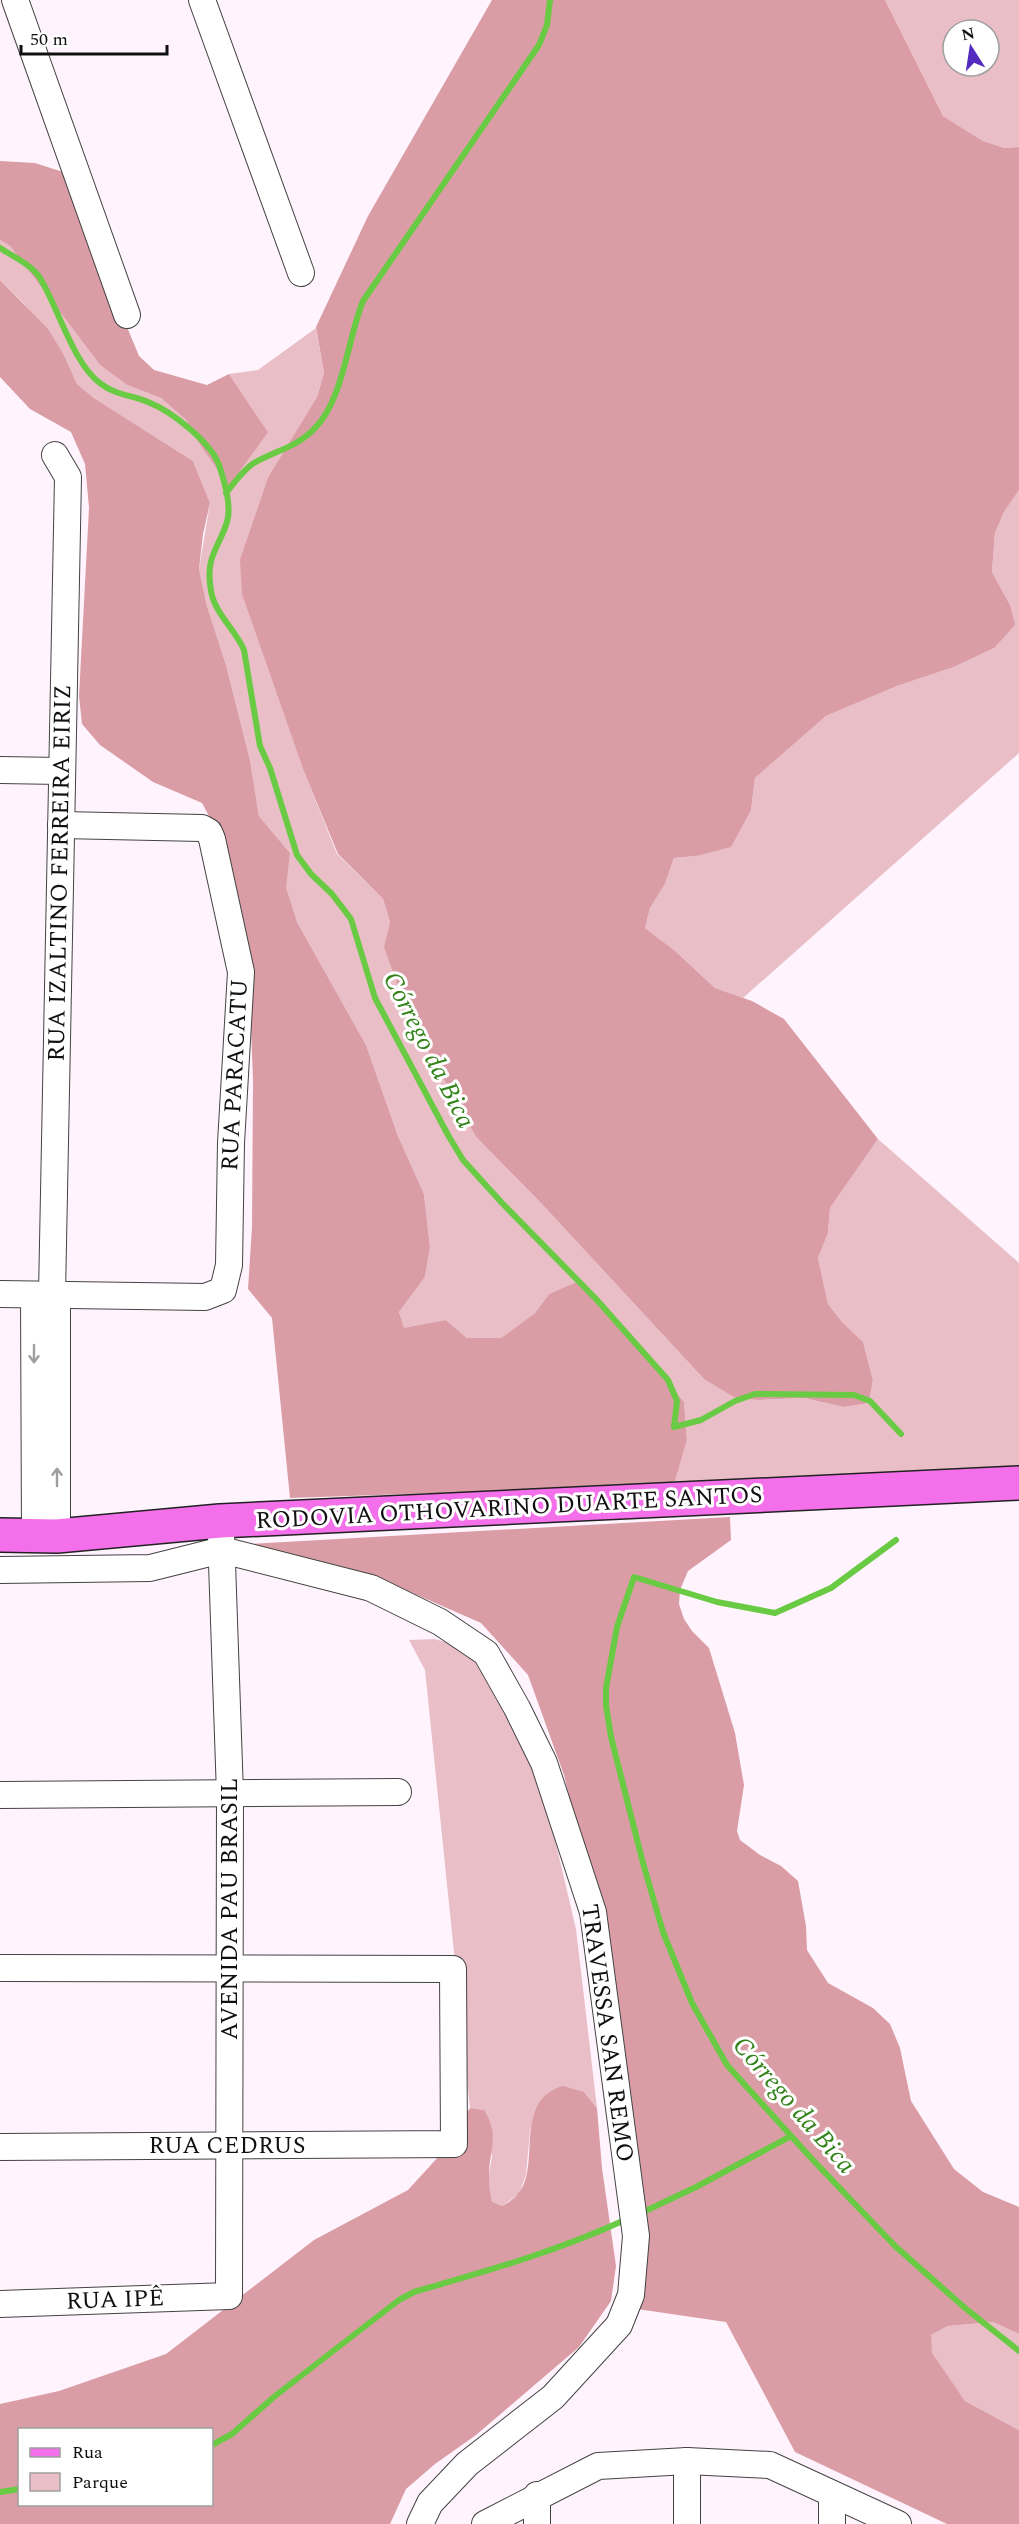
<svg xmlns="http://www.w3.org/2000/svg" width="1019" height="2524" viewBox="0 0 1019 2524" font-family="Spectral,serif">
<rect width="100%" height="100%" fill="#fff4fd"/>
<!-- green -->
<g fill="#e9bec6" fill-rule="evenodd">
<path d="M885,0h134v147l-14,1 -22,-7 -40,-25zM953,30h36v36h-36z"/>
<path d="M0,240l10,6 90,119 27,20 34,13 25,22 11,20 71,-8 -39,-58 29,-4 58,-42 8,45 -7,24 -49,80 -17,51 54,246 32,80 46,45 7,23 -5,25 25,72 66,118 64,65 164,177 55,21 45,-2 40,9 25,-4 4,-23 -10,-38 -21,-20 -14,-18 -10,-46 10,-25 2,-25 48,-69 141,124v205l-144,5 -201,12 13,-45 -3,-38 -102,-121 -33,13 -14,19 -34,25h-34l-21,-18 -42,9 -5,-17 26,-35 5,-30 -6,-53 -26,-58 -32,-91 -69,-123 -12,-34 5,-35 -31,-37 -9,-56 -24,-95 -19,-59 -8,-37 11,-66 -17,-42 -99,-63 -17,-14 -13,-29 -40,-51 -24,-24z"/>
<path d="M1019,490v263l-276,245 -28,-10 -41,-38 -29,-22 5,-20 15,-24 9,-26 22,-2 55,-46 4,-32 71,-62 71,-30 57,-19 40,-19 16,-43 -18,-33 3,-39 9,-21z"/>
<path d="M435,1639l33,10 37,44 34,79 37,157 21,179 -13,-16 -42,7 -8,15 -4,17 -4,44 -7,19 -17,12 -10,-3 -4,-25 4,-21 -8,-47 -14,-2 -45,-438 -16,-30z"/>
<path d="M993,2322l26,12v96l-54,-29 -34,-48v-18l17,-9z"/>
</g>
<!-- forest -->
<g fill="#da9da5" fill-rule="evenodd">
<path d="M492,0h393l58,116 40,25 22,7 14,-1v343l-15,22 -9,21 -3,39 18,33 5,20 -21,23 -40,19 -57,19 -71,30 -71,62 -4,32 -20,37 -35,9 -22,2 -9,26 -15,24 -5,20 29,22 41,38 37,13 32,18 94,120 -48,69 -2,25 -10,25 10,46 14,18 21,20 10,38 -4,23 -25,4 -40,-9 -45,2 -25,-3 -30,-18 -164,-177 -64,-65 -66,-118 -26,-72 6,-25 -7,-23 -45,-45 -33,-80 -63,-180 -2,-34 28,-83 49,-80 7,-24 -8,-46 52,-111z"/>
<path d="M0,161l35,2 28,9 76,184 15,14 53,15 22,-11 39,58 -39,54 -32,-46 -11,-20 -25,-22 -34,-13 -27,-20 -90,-119 -10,-6z"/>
<path d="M0,280l48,49 16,26 13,29 17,14 99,63 17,42 -7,31 -4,35 8,37 19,59 24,95 9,56 31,37 -4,35 11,34 69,123 32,91 26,58 6,53 -5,30 -26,35 5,16 42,-8 21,18h34l34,-25 14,-19 33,-14 102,122 3,38 -13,45 -384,13 -18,-180 -24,-29 4,-62 1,-147 -5,-133 -23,-101 -23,-43 -49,-21 -53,-37 -18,-21 -3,-28 10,-188 -4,-44 -14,-32 -41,-23 -30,-32z"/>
<path d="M730,1517l1,23 -43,31 -8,19 -1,14 5,15 8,12 17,17 26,85 9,52 -7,46 3,9 20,15 21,11 17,15 8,45 1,24 21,33 45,25 17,16 10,24 11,53 43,68 29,23 36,15v127l-26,-12 -45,4 -17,9 1,18 33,48 54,29v94h-72l-152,-72 -69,-130 -89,-13 -56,-461 -17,-73 -36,-100 -47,-52 -89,-39 -142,-40z"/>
<path d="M563,2086l21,6 13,16 5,60 14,98 -5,35 -32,46 -103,88 -41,29 -29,25 -16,35h-390v-120l59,-13 107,-37 148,-114 94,-50 31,-34 31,-48 14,2c17,27 4,41 5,69 0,8 2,16 3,23l10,4c5,-3 11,-6 15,-11 26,-27 -6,-94 46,-109zM20,2430h192v74h-192z"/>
</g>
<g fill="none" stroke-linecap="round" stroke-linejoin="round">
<!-- stream -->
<g stroke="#69ca43" stroke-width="6">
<path d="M0,248c12,8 32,17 40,30 18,29 33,86 61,106 15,11 30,11 47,18 23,9 65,41 72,66 5,15 12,38 7,54 -9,28 -22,34 -16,69 4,23 24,38 33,59l16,96 10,22 27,87 14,19 21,20 19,25 24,79 73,137 15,25 39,43 94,96 72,81 9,21 -3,26 27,-7 34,-19 20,-7 99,1 16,6 31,33"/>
<path d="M226,493c8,-10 17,-23 28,-30 21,-12 43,-16 60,-34 29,-27 34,-92 49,-128l176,-256 8,-20 3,-25"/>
<path d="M896,1540l-65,48 -56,25 -58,-11 -83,-25 -17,50 -11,61v17l5,32 32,126 20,69 29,71 35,62 84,93 84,88 70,62 54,43"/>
<path d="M639,2214l57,-27 95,-51"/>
<path d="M212,2445l20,-11 43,-38 124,-96 15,-8c73,-21 144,-41 213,-73"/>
<path d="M0,2492l20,-3"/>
</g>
<defs>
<g id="minor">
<path d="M15,0l112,315"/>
<path d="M202,0l99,273"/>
<path d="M0,770l61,1"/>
<path d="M0,1294l205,3 18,-7 6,-25 2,-122 10,-171 -29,-133 -3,-7 -7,-4 -141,-3"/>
<path d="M34,1295l1,240"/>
<path d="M52,1295l16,-818 -13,-22"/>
<path d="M57,1296v240"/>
<path d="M0,1570l150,-2 72,-18 149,38 69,34 46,31 31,55 27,55 49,149 43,324 -5,59 -12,30 -66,72 -86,67 -37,39 -10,21"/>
<path d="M0,1795l398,-3"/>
<path d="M0,1968l453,1 1,175 -454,3"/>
<path d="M0,2304l229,-8 1,-502 -9,-260"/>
<path d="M687,2461v63"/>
<path d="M832,2494v30"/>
<path d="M537,2495v29"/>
<path d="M485,2524l113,-58 89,-5 83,4 128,59"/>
</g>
<path id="major" d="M0,1535l57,1 163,-15 799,-38"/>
</defs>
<!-- minor casing -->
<use href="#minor" stroke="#434343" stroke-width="28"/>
<!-- major casing -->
<use href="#major" stroke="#212121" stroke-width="36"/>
<!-- minor -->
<use href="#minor" stroke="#fff" stroke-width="26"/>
<!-- major -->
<use href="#major" stroke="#f46fea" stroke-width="33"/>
</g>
<!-- one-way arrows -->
<defs><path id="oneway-shaft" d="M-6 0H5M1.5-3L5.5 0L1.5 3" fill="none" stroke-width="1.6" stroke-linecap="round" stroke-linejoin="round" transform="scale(1.5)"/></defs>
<g stroke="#9f9f9f">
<use href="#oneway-shaft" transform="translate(34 1354) rotate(90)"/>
<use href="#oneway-shaft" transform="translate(57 1477) rotate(-90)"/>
</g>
<g text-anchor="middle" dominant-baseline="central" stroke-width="6" stroke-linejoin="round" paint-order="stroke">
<!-- street labels -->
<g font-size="24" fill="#101010" stroke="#fff">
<text transform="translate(60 873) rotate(-89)">RUA IZALTINO FERREIRA EIRIZ</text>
<text transform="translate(235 1075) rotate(-87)">RUA PARACATU</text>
<text transform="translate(509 1508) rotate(-3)">RODOVIA OTHOVARINO DUARTE SANTOS</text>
<text transform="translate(230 1909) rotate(-90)">AVENIDA PAU BRASIL</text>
<text transform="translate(607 2033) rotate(82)">TRAVESSA SAN REMO</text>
<text x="227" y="2146">RUA CEDRUS</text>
<text transform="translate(115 2300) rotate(-2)">RUA IPÊ</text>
</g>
<!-- water labels -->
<g font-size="26" font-style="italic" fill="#33831a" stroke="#fff">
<text transform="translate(429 1050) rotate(63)">Córrego da Bica</text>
<text transform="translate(794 2105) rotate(49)">Córrego da Bica</text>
</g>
</g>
<!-- legend -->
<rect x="18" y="2428" width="195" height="78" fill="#ffffff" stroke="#9f9f9f" stroke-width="1.5"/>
<rect x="30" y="2448" width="30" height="9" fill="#f46fea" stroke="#9f9f9f" stroke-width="1.5"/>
<text x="72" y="2458" font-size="18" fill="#101010">Rua</text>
<rect x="30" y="2473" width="30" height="18" fill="#e9bec6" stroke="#9f9f9f" stroke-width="1.5"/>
<text x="72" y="2488" font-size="18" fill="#101010">Parque</text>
<!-- north arrow -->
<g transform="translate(971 48) rotate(348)"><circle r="28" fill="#ffffff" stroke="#9f9f9f" stroke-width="1.5"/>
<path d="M0-4.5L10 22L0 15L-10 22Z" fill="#532bbe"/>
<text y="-9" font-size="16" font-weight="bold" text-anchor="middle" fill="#101010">N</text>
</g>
<!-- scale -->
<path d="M21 45v9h146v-9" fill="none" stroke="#101010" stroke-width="3"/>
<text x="30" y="45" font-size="18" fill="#101010" stroke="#ffffff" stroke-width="4.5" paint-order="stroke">50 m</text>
</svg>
